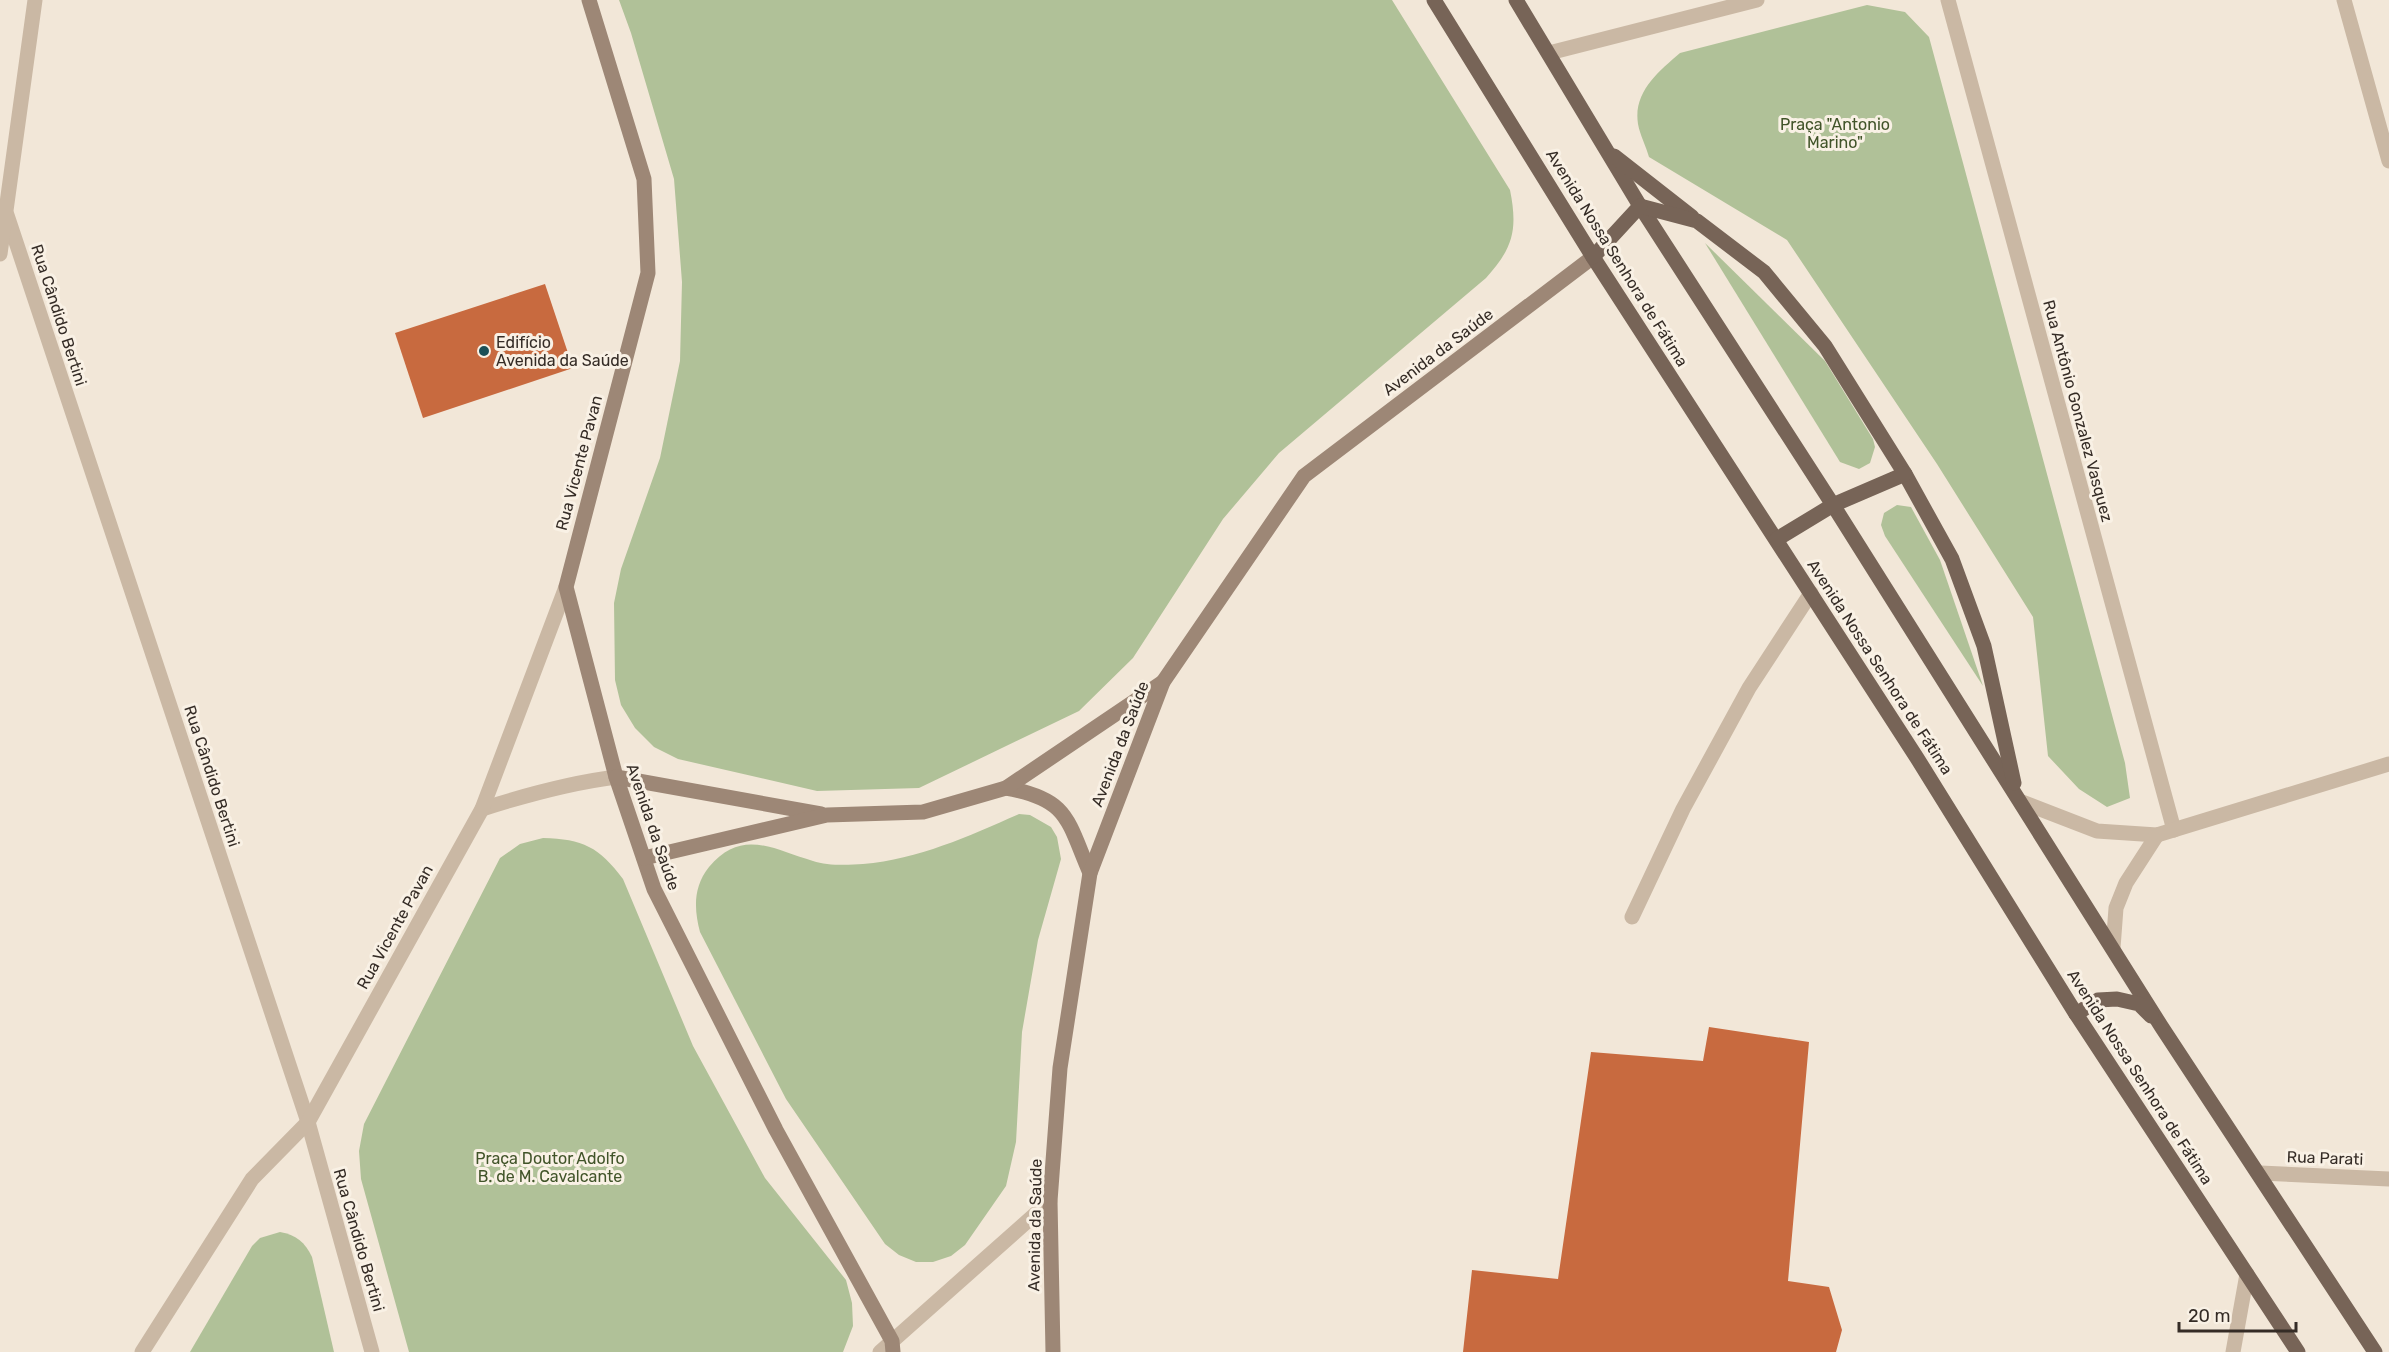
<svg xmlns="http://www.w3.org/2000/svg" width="2389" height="1352" viewBox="0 0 2389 1352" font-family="Rubik,sans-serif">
<rect width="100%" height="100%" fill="#f2e7d8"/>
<!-- green -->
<g fill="#b0c198">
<path d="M619,0h773l118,190c8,40 3,58 -24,88l-207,175 -56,66 -90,139 -54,53 -160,77 -102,3 -139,-32 -24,-12 -19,-19 -14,-23 -6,-25 -1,-77 7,-34 39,-111 20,-97 2,-79 -8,-103 -43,-146z"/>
<path d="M1867,5l38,7 24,25 196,726 5,35 -23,9 -28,-18 -31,-33 -15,-139 -96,-153 -150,-224 -138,-83c-3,-11 -9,-22 -11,-33 -5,-32 20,-52 42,-71z"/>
<path d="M1705,243l120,118 48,78 2,8 -5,16 -11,6 -19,-7z"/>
<path d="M1897,505l14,2 29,53 43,126 -98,-150 -4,-11 3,-12z"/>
<path d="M1019,814l11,1 21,12 6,10 4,22 -23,81 -16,92 -6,110 -10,44 -41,59 -14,11 -18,6h-17l-17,-7 -14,-11 -99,-145 -86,-167c-6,-23 -7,-45 9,-65 33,-40 65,-17 104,-6 14,5 36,4 50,3 56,-5 106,-28 156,-50z"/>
<path d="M543,838c40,1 56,9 80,41l70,167 72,132 81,102 6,23 1,23 -10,26h-434l-48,-173 -2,-28 5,-27 136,-266 20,-14z"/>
<path d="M280,1232c16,3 25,10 32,25l22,95h-144l62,-106 8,-8z"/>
</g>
<!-- building -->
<g fill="#c86a3f">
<path d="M545,284l28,84 -150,50 -28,-85z"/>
<path d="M1709,1027l100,15 -21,239 41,6 13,43 -6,22h-373l9,-82 86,9 33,-227 112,9z"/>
</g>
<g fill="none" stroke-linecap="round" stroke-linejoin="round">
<!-- service -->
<path stroke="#cab8a4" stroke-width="15" d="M1632,917l51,-108 66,-121 62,-95"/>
<!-- minor -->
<g stroke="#cab8a4" stroke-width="15">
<path d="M1948,0l226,830"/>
<path d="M2344,0l45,161"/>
<path d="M1549,53l208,-53"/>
<path d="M0,209l7,6 301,907 64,230"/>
<path d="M0,254l35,-254"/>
<path d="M2022,802l75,29 60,4 232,-71"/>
<path d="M2113,948l3,-40 10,-25 31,-48"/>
<path d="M2260,1173l129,6"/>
<path d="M2233,1352l14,-78"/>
</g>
<!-- tertiary -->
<g stroke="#cab8a4" stroke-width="15">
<path d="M482,809c44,-14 87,-26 134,-32"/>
<path d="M142,1352l110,-173 56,-57 174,-313 84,-222"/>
<path d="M880,1352l170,-151"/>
</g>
<!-- secondary -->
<g stroke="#9d8776" stroke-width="15">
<path d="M589,0l55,179 4,94 -82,314 50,190 38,112 122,241 116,211 1,11"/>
<path d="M616,777l205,37"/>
<path d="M1006,788c63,11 61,32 84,85"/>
<path d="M644,858l183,-43 96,-3 83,-24 157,-106"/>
<path d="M1053,1352l-3,-151 10,-133 30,-195 73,-191 141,-206 289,-219"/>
</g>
<!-- primary -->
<g stroke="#776457" stroke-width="15">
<path d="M1434,0l159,257 324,501 159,256 222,338"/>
<path d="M1516,0l124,206 193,299 328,521 214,326"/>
<path d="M1614,156l78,61"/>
<path d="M1640,206l57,15 67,51 61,74 80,128 47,85 32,87 30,137"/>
<path d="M1593,257l47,-51"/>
<path d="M1777,539l56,-34 72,-31"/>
<path d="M2076,1014l22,-14 19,-1 22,5 12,12"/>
</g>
</g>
<!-- markers -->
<circle fill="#1b4f57" stroke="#f9f1e5" stroke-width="2" cx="484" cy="351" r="6"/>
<g text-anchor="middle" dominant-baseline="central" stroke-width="6" stroke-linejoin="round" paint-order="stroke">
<!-- park labels -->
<g font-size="16" fill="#415429" stroke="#f9f1e5">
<text x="1835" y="124">Praça "Antonio<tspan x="1835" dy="18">Marino"</tspan></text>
<text x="550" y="1158">Praça Doutor Adolfo<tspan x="550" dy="18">B. de M. Cavalcante</tspan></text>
</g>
<!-- street labels -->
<g font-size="16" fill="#352c26" stroke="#f9f1e5">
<text transform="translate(1617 258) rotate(58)">Avenida Nossa Senhora de Fátima</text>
<text transform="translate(59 315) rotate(72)">Rua Cândido Bertini</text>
<text transform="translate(1438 352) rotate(-37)">Avenida da Saúde</text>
<text transform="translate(2078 411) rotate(75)">Rua Antônio Gonzalez Vasquez</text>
<text transform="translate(579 463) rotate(-75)">Rua Vicente Pavan</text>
<text transform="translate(1880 667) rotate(57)">Avenida Nossa Senhora de Fátima</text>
<text transform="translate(1120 744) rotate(-69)">Avenida da Saúde</text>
<text transform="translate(212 776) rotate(72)">Rua Cândido Bertini</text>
<text transform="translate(653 827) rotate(71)">Avenida da Saúde</text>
<text transform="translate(395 927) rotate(-61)">Rua Vicente Pavan</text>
<text transform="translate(2140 1077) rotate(57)">Avenida Nossa Senhora de Fátima</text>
<text transform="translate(2325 1158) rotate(2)">Rua Parati</text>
<text transform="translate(1035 1225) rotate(-89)">Avenida da Saúde</text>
<text transform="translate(359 1240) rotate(74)">Rua Cândido Bertini</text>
</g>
<!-- poi labels -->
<g font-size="16" fill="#352c26" stroke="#f9f1e5" text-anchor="start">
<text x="496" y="342">Edifício<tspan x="496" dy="18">Avenida da Saúde</tspan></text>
</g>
</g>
<!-- scale -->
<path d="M2179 1322v9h117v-9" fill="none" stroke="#352c26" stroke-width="3"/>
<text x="2188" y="1322" font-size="18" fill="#352c26" stroke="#f9f1e5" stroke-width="4.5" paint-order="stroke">20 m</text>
</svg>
